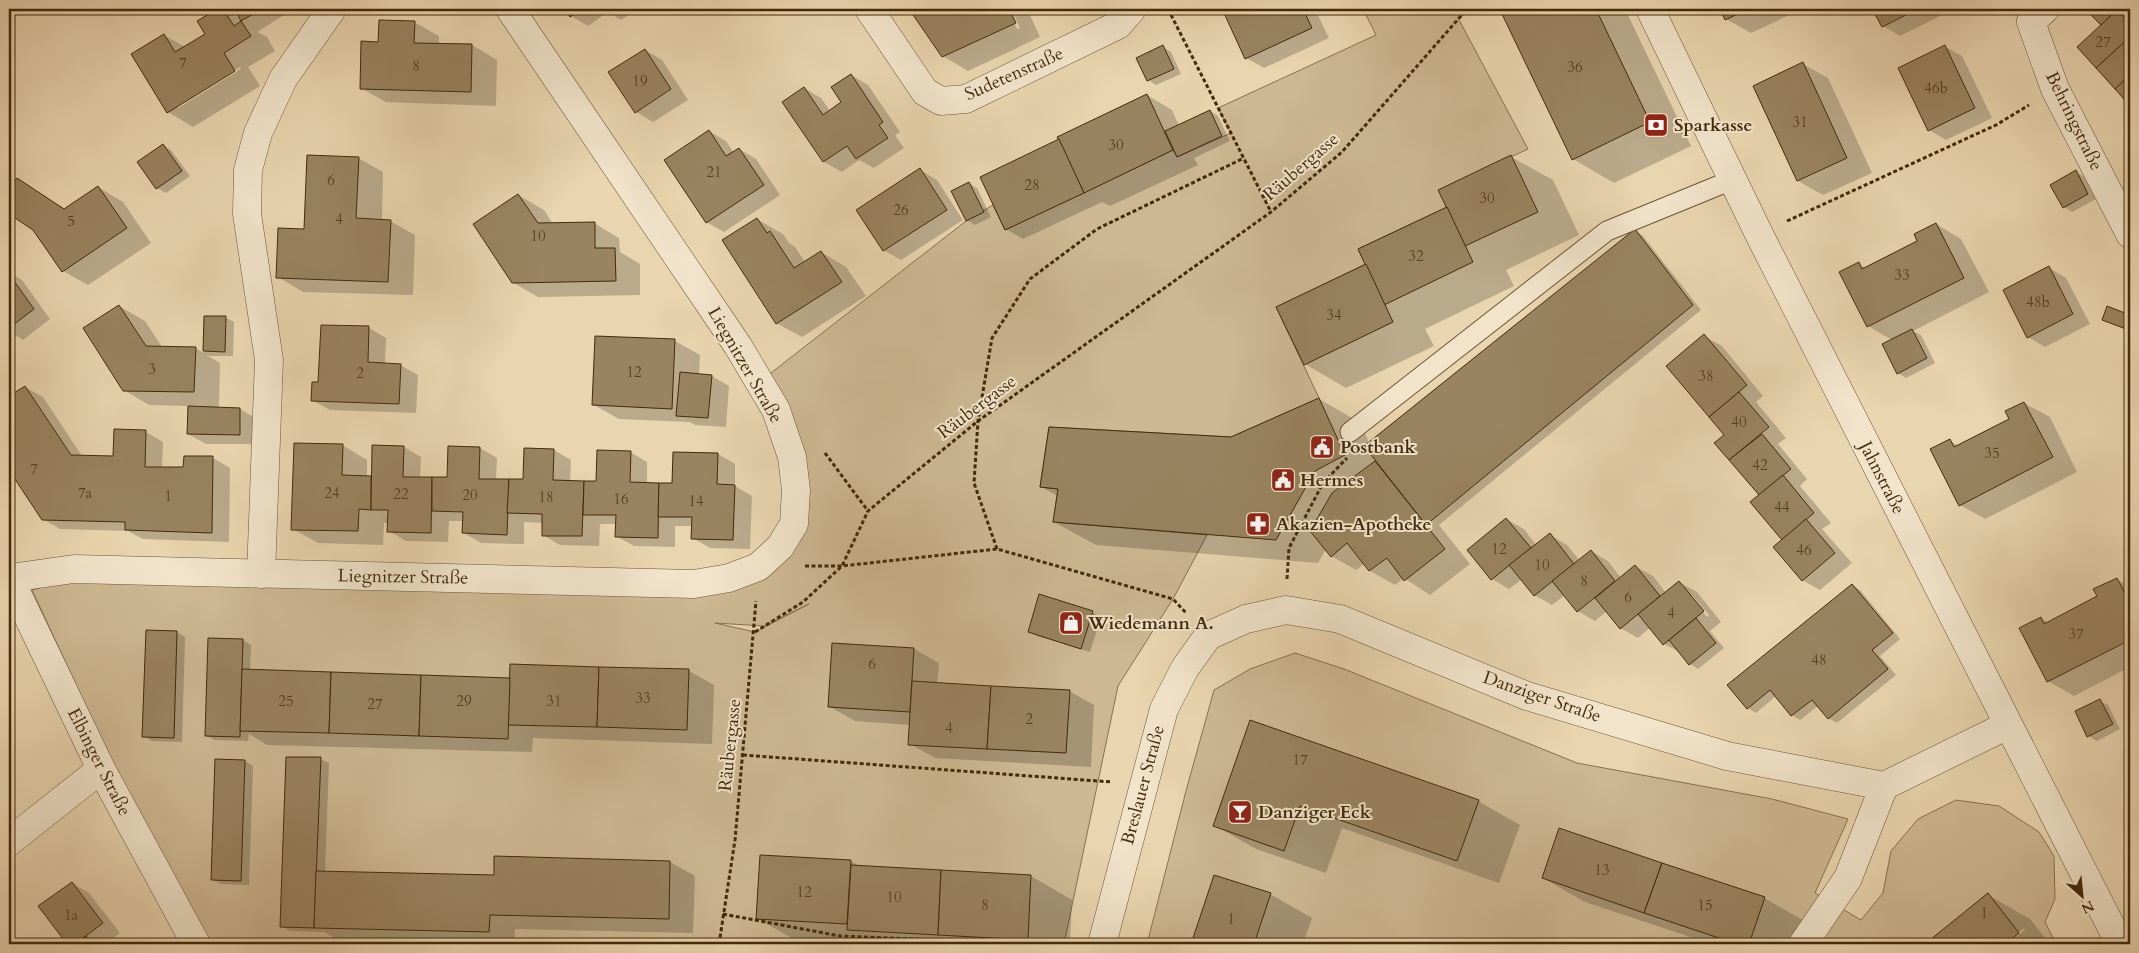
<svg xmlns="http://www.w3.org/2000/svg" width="2139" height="953" viewBox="0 0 2139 953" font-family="Cardo,serif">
<rect width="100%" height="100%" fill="#e9d5af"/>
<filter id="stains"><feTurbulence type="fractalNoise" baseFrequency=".004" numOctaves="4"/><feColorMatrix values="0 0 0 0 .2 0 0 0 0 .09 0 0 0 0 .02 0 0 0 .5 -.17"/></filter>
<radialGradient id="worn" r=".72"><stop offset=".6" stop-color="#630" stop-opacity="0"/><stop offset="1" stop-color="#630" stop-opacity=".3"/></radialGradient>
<!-- green -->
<g fill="#cdb893" stroke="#88714f" fill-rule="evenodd">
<path d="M1363,9h112l-17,9 70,131 -89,41 8,17 -89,42 8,15 -90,43 43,91 -88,39 -182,-10 -9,60 18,2 -5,33 154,13 -34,64 -55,87 -54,258h-861l-92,-184 -79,-170 61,-17 636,5 65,-54 -27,-148 199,-155 27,-16 12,25 168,-80 4,7 54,-24 -13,-25 158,-73zM809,604l-54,28 -40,-9 49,3z"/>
<path d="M1295,653l49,16 233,94 195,36 76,20 -33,74 46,27 22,-27 8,-42 27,-32 38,-19 43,6 40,26 15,24 1,43 -10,23 11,22h-909l39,-153 28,-101 36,-21z"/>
</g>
<!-- shadow -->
<g fill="#0003" fill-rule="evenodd">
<path d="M220,9h4l17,10 -6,-10h59l-37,23 10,5 8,14 -27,16 12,19 -67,41 -25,-15 -4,-77 21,12 22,-13 -8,-12zM240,67l1,2 -63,39v-3z"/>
<path d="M566,9h72l-17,11 -13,-8 -20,14 -17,-10z"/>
<path d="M911,9h97l9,20 3,-1 -9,-19h16l13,28 -72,34 -25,-15z"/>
<path d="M1237,9h78l14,29 -65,30 -18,-10 -20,-44z"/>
<path d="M1510,9h115l66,137 -77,37 -41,-24 -71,-146z"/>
<path d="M1721,9h78l1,1 -49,23 -25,-14z"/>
<path d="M1874,9h70l2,4 -46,23 -17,-10z"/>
<path d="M2091,9h35l2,2 -4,4 6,4v85l-52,-57 24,-22 -13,-14z"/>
<path d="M414,22l25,14v9h33l25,15 -1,46 -110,-4 -25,-14 18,-45z"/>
<path d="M1163,47l8,5 10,22 -25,11 -8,-5z"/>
<path d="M1945,47l17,9 30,62 -46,22 -17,-10z"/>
<path d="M645,50l17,10 26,40 -35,22 -17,-10z"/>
<path d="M1803,64l25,14 44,95 -49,22 -25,-14z"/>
<path d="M851,75l17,10 32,47 -5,3 9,13 -30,20 -15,-8 -17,12 -18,-10 -40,-60 20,-14 17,10 9,13 13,-9z"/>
<path d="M1147,95l25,15 7,16 31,-15 8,5 12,25 -36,17 4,7 -88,41 -8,-4 -79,37 -17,-10 54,-89z"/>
<path d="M709,131l17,10 8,12 5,-4 17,10 24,36 -56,37 -18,-10z"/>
<path d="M163,145l8,5 19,26 -24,17 -9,-5z"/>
<path d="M1511,157l42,23 26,55 -73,35 8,16 -89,43 9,17 -88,42 -41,-24 62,-99 81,-58z"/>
<path d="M358,158l25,14 -1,48 8,1 25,14 -2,60 -110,-3 -25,-15z"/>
<path d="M920,170l17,10 26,40 -62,40 -18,-10z"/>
<path d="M2076,172l8,5 12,22 -24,13 -8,-5z"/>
<path d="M17,180l48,29 33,-22 25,15 28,41 -63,42 -25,-14 -29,-42 -25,-17v-19z"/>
<path d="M969,183l8,5 14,29 -16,8 -8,-5z"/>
<path d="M518,195l26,15 9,14 41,-1 25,15 1,14 20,12v31l-102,2 -26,-15z"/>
<path d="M757,219l26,15 6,9 6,4 10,15 16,-10 25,15 20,29 -64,41 -26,-14z"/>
<path d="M1936,224l25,15 28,53 -76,39 8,4 14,28 -29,15 -8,-5 -6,-33 -24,-14 -10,-62 8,4 53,-27z"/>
<path d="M1635,231l8,5 58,74 -262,215 31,39 -40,31 -26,-17 -9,7 -25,-14 -6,-7 -8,6 -25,-14 -5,-7 -8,14 -222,-18 -42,-23 4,-26 -17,-9 190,-49 88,-39 42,24 8,20z"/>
<path d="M2049,268l17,10 24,46 -45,23 -17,-10z"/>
<path d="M9,272l13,8 28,39 -27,21 -6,-4 -8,6z"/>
<path d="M119,306l26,15 17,26 33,1 9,5 1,-36 21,1 8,4 -1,34h-25l12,7 -1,45 21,1 17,10v25h-51l-18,-10 1,-28 -40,-1 -25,-15z"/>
<path d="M2108,308l22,8v15l-27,-12z"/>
<path d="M322,326l47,2 17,10 -1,26 15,1 18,10 -2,38 -86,-3 -18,-10 8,-16z"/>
<path d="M1704,336l18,10 41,50 -7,6 30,36 -8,6 29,35 -7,7 31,37 -9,6 30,34 -32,27 -18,-10 -41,-84 -45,-53 10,-7 -58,-70z"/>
<path d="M675,341l25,14 -1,20 13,1 17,10 -3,41 -31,-2 -5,-3 -71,-3 -25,-14z"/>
<path d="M9,362l4,7 -4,3z"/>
<path d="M25,387l18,10 39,59 32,1 32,-25 17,10 -1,26 22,1 1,-12 28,1 17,10 -1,74 -86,-3 -15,-8 -68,-2 -17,-10 -34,-51v-70z"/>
<path d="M2024,403l26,14 27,55 -92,47 -25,-14 -10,-64 9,5 52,-26z"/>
<path d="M342,445l25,15v17l6,1 31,-31 17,10 -1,21 28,1 32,-31 17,10 -1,22h28l30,-30 17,10 -1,22h27l33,-30 17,10v22h26l45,-30 17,10v22l17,10 -2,53 -40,-1 -17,-10v-12h-18v21l-41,-1 -18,-10 1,-12h-17l-1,22 -39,-1 -17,-10v-12l-19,-1v22l-43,-1 -17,-10v-12h-15l-1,21 -42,-1 -17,-10v-8h-5l-1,22 -65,-2 -25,-14z"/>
<path d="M1506,519l18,10 12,16 14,-10 17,10 13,16 11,-10 17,10 13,17 14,-12 18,10 13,17 13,-11 18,10 24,30 -11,9 14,17 -26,21 -8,-5 -9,-11 -17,-9 -13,-17 -13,11 -18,-10 -13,-17 -12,10 -17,-10 -13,-16 -13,10 -18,-10 -12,-16 -13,10 -17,-10zM1689,595h3l17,20 -2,2z"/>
<path d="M2117,579l13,8v80l-56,29 -26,-15 -27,-53 20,-10 8,5 50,-26z"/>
<path d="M1852,585l8,5 40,49 -20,17 16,19 -59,48 -9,-5 -10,-12 -18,14 -8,-5 -16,-19 -20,17 -8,-5z"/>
<path d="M1092,612l9,5 -11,35 -53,-16 -8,-5z"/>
<path d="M177,632l8,5 -3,105 -30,-1 -8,-5z"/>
<path d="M243,640l8,5 -1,26 261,8 178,-8 25,14 -2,59 -179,-6 -1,14 -265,-7 -18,-11 -1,7 -33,-1 -8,-4z"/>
<path d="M914,649l25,14 -2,21 132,7 25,14 -3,62 -156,-9 -25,-14 1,-19 -56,-4 -25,-14z"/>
<path d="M2100,701l8,4 12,24 -23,12 -9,-5z"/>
<path d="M1251,721l227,80 42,24 -21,58 -157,-55 -16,45 -70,-24 -42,-24z"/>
<path d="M320,759l9,4 -4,109 170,4 175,-14 25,14 -2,57 -178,-4 -1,15h-64l-109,-2 -17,-10 -34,-1 -9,-5z"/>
<path d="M245,761l8,5 -4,119 -28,-1 -9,-5z"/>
<path d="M851,861l10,6 170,9 41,24 -2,44h-237l-34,-2 -41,-23z"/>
<path d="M1215,876l55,18 42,24 -9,26h-110z"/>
<path d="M1543,878l221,20 42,24 -8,22h-87l-126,-42z"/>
<path d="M72,883l17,10 31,40 -15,11h-37l-28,-37z"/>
<path d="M1988,895l42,24 20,25h-43l18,-14 -1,-2 -21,16h-76z"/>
</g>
<!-- building -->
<g fill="#998360" stroke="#432a0b">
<path d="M217,9h6l11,17 7,-5 10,15 -27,17 11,18 -68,42 -36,-59 33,-20 11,18 30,-18 -8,-13z"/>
<path d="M234,9h28l-21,12z"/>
<path d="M564,9h18l-12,8z"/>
<path d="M909,9h100l7,14 -74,34z"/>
<path d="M1234,9h69l9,19 -67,31 -21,-46z"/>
<path d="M1507,9h89l54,113 -78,38 -71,-148z"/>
<path d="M1720,9h28l-23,11z"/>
<path d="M1872,9h46l-36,18z"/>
<path d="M2089,9h29l-17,16 -14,-14z"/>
<path d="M2117,10l13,14v13l-34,31 -19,-21z"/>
<path d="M379,20l36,1 -1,22 58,1 -1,48 -111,-3 1,-48 17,1z"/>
<path d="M2130,37v38l-15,14 -19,-21z"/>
<path d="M1163,45l11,24 -27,12 -11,-23z"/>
<path d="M1945,45l30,63 -47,23 -30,-63z"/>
<path d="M645,49l26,40 -36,24 -27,-41z"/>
<path d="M1803,62l44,96 -50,23 -44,-95z"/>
<path d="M851,74l32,48 -4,3 9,13 -32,21 -9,-13 -24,16 -41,-60 22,-15 19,28 18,-13 -10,-15z"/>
<path d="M2130,75v31l-15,-17z"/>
<path d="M1147,94l26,56 -89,43 -27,-56z"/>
<path d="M1210,110l12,26 -45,21 -12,-26z"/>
<path d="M709,130l17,26 13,-8 25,37 -58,38 -42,-63z"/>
<path d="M1059,139l25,54 -79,37 -25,-53z"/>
<path d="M163,144l19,27 -26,18 -19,-27z"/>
<path d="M307,155l52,2 -3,61 35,2 -3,62 -112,-4 2,-50 26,1z"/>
<path d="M1511,155l27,57 -73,34 -27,-56z"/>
<path d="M920,168l27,42 -64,41 -27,-41z"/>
<path d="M2076,170l12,24 -25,14 -13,-23z"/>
<path d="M17,178l47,31 34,-23 29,42 -65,44 -29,-42 -24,-16v-23z"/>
<path d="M969,182l15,30 -18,9 -15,-30z"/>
<path d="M518,194l20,29 57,-1v26h20l1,33 -104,2 -39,-59z"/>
<path d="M1447,207l26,55 -89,43 -26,-56z"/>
<path d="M757,218l10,15 3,-2 24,37 27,-17 21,31 -66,42 -54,-84z"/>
<path d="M1936,223l28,55 -97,49 -28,-55 20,-10 3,7 55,-28 -3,-7z"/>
<path d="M1635,229l58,76 -267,220 -62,-79z"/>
<path d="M1366,264l27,58 -89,43 -28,-58z"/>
<path d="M2049,266l24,48 -46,24 -24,-48z"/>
<path d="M9,274l25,35 -25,19z"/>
<path d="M119,305l27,41 50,1 -2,45 -71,-1 -40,-63z"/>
<path d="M2107,306l23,9 -4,14 -24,-9z"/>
<path d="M204,316h22l-1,36 -22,-1z"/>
<path d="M321,325l48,1 -1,36 33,2 -2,40 -88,-3 1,-19h6z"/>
<path d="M1912,329l15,29 -30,16 -15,-30z"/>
<path d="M1704,334l43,51 -38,32 -43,-51z"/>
<path d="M595,336l80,3 -3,70 -80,-4z"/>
<path d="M680,372l32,3 -4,43 -32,-2z"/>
<path d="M25,386l46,69 42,1 1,-27 32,1 -1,37h38l1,-11h29l-1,77 -87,-3v-8l-83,-2 -33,-50v-74z"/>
<path d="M1739,392l30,35 -40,33 -15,-17 10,-8 -15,-18z"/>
<path d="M1319,398l26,57 -30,16 -39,69 -223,-18 5,-33 -18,-2 9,-60 182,10z"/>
<path d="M2024,402l29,55 -94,49 -29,-57 20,-10 4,8 55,-28 -4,-8z"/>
<path d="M188,406l52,2v27l-53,-1z"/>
<path d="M1762,434l29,35 -32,26 -30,-35z"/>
<path d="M294,443l49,1 -1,31 29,1v34l-12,-1 -1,22 -67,-1z"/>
<path d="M372,445l32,1 -1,31h29l-1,56 -44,-1 1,-22h-17z"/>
<path d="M448,446l32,1 -1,32h30l-2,56 -45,-2 1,-21 -31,-1v-34h15z"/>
<path d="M524,448l30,1 -1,31 31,1 -2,55h-40v-22l-35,-1 2,-34h14z"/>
<path d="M597,450l34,1 -1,31 29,1 -1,55 -43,-1 1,-22h-33l1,-34h12z"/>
<path d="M673,452l45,1 -1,31 18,1 -2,55 -42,-1 1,-22h-34l1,-34h13z"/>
<path d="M1375,461l70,88 -41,32 -17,-23 -18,13 -22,-28 -16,14 -21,-26 22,-38z"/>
<path d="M1783,475l31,38 -32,27 -32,-38z"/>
<path d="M1506,518l25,30 -40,32 -24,-30z"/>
<path d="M1806,519l29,34 -33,28 -29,-34z"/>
<path d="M1550,533l24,31 -40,32 -25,-31z"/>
<path d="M1591,550l24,31 -38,31 -25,-31z"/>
<path d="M1635,565l25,31 -40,33 -25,-31z"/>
<path d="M2117,578l13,25v37l-83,42 -28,-54 22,-11 3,7 53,-28 -4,-7z"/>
<path d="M1679,581l25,30 -41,34 -25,-31z"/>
<path d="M1852,584l41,49 -21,17 16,19 -60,50 -16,-19 -21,16 -21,-26 -23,19 -20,-24z"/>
<path d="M1039,594l54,17 -12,38 -53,-17z"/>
<path d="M1696,618l20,25 -27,22 -20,-25z"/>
<path d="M146,630l31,1 -3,107 -32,-1z"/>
<path d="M208,638l35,1 -3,98 -35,-1z"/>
<path d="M832,643l82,5 -4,64 -82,-5z"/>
<path d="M510,664l89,3 -2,60 -89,-2z"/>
<path d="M599,667l90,2 -2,61 -90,-3z"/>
<path d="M242,669l89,3 -2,61 -89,-2z"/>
<path d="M331,672l90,3 -2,61 -90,-3z"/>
<path d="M421,675l89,3 -2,61 -89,-3z"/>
<path d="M912,681l79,5 -4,63 -79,-4z"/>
<path d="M991,686l79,4 -4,63 -79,-4z"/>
<path d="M2100,699l13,25 -26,13 -12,-26z"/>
<path d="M1250,720l229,80 -22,61 -157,-55 -16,45 -71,-25z"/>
<path d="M286,757h35l-7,171 -34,-1z"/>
<path d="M215,759l30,1 -4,121 -30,-1z"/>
<path d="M1559,828l103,35 -18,50 -102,-35z"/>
<path d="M760,855l91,5 -4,64 -91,-5z"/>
<path d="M494,856l176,5 -1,58 -179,-4 -1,17 -175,-4 2,-57 178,4z"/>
<path d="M1662,863l103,34 -16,47h-12l-93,-31z"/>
<path d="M851,865l90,5 -3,65 -91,-5z"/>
<path d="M941,870l90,5 -3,65 -90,-5z"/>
<path d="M1214,875l57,18 -17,51h-63z"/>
<path d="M72,882l31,41 -28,21h-8l-29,-38z"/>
<path d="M1988,893l31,40 -14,11h-80z"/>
<path d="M86,936l6,8h-17z"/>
</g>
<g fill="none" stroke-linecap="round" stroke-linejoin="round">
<defs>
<path id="service" d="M1350,432l257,-201 125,-51"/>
<g id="minor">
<path d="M869,9l56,83 16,9 25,-2 152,-74 14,-16"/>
<path d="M2045,9l-14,13 24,67 75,145"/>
<path d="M261,574l8,-214 -22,-146 1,-44 10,-37 25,-54 49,-70"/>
<path d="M9,577l92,192 95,175"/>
<path d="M10,578l64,-9 620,15 35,-6 29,-11 22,-20 14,-23 2,-34 -4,-33 -16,-47 -38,-64 -228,-337"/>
<path d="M9,842l92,-73"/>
<path d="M1102,944l62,-235 21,-41 23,-32 38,-17 40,-9 54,9 187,77 200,60 157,30 124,-61"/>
<path d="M1803,944l45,-66 36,-92"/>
</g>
<path id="tertiary" d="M1650,9l109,225 361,710"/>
</defs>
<!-- service casing -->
<use href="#service" stroke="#6c5534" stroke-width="21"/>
<!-- minor casing -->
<use href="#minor" stroke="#6c5534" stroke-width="29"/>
<!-- tertiary casing -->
<use href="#tertiary" stroke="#6c5534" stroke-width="29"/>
<!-- path -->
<g stroke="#432a0b" stroke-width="3" stroke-dasharray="4 2.5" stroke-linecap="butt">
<path d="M1168,9l103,203"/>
<path d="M1787,221l209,-96 33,-20"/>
<path d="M825,453l43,58"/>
<path d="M997,549l-23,-66 4,-62 14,-83 38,-59 67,-50 147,-71"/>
<path d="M805,566h37l155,-17 176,50 14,15"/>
<path d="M1287,579l2,-31 34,-65 24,-25"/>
<path d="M755,632l48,-30 39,-36 26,-55 110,-90 293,-209 71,-60 125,-143"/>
<path d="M743,755l369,27"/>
<path d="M723,914l117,22 194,8"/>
<path d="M719,944l16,-104 21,-239"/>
</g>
<!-- service -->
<use href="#service" stroke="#f1e4cb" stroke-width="19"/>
<!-- minor -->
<use href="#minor" stroke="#f1e4cb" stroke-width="28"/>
<!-- tertiary -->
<use href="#tertiary" stroke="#f1e4cb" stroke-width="28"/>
</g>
<!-- icons -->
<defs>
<symbol id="bank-square" viewBox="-11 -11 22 22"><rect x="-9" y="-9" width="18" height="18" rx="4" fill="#8f2418" stroke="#f1e4cb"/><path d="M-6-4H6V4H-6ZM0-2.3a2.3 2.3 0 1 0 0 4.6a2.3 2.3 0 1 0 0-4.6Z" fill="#fff"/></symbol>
<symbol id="civic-square" viewBox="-11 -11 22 22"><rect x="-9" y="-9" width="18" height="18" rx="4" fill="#8f2418" stroke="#f1e4cb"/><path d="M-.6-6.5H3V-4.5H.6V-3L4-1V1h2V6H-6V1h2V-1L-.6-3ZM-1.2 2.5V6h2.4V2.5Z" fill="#fff"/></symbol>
<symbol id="pharmacy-square" viewBox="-11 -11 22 22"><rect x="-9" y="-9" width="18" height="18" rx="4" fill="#8f2418" stroke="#f1e4cb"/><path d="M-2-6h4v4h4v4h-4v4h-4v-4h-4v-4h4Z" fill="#fff"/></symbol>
<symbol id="shop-square" viewBox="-11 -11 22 22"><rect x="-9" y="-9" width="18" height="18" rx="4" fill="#8f2418" stroke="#f1e4cb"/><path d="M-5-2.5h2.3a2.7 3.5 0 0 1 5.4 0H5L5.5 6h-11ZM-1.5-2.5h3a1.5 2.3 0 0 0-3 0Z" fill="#fff"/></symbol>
<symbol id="bar-square" viewBox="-11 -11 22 22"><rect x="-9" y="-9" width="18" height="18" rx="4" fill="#8f2418" stroke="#f1e4cb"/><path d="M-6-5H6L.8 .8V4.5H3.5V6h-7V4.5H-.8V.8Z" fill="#fff"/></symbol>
</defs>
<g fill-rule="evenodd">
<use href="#bank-square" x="1642" y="111" width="28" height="28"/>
<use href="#civic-square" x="1308" y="433" width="28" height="28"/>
<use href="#civic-square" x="1269" y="466" width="28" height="28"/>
<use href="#pharmacy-square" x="1244" y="510" width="28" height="28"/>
<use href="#shop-square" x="1057" y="609" width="28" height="28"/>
<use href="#bar-square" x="1226" y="798" width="28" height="28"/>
</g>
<g text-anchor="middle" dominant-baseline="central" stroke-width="4" stroke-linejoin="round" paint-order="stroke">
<!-- number labels -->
<g font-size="15" fill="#584020">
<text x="2103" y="42">27</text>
<text x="183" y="63">7</text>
<text x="416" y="66">8</text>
<text x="1575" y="67">36</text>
<text x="640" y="81">19</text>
<text x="1936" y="88">46b</text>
<text x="1800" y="122">31</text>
<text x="1116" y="145">30</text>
<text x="714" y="172">21</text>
<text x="331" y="180">6</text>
<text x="1032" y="185">28</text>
<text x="1487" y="198">30</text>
<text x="901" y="210">26</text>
<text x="339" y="219">4</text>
<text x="71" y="221">5</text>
<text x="538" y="236">10</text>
<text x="1416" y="256">32</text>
<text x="1902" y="275">33</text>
<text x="2038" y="302">48b</text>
<text x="1334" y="315">34</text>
<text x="152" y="369">3</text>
<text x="634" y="372">12</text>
<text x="360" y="373">2</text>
<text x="1706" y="376">38</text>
<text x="1739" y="422">40</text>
<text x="1992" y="453">35</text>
<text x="1760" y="465">42</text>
<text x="34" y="469">7</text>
<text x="85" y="493">7a</text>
<text x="332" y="493">24</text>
<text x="401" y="494">22</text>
<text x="470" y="495">20</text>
<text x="168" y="496">1</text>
<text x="546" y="497">18</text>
<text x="621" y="499">16</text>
<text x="696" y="501">14</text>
<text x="1782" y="507">44</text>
<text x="1499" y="549">12</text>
<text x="1804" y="550">46</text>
<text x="1542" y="565">10</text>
<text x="1584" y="581">8</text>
<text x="1628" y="597">6</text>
<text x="1671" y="613">4</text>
<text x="2076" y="634">37</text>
<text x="1819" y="660">48</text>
<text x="872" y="664">6</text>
<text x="643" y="698">33</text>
<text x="286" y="701">25</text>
<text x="464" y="701">29</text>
<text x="554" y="701">31</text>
<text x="375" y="704">27</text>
<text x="1029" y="719">2</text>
<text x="949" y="728">4</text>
<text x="1300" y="760">17</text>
<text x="1602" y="870">13</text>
<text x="804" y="892">12</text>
<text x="894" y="897">10</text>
<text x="985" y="905">8</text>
<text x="1705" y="905">15</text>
<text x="1984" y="913">1</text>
<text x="71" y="915">1a</text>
<text x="1231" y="919">1</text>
</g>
<!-- street labels -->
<g font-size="18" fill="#432a0b" stroke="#f1e4cb">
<text transform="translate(1014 74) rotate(-24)">Sudetenstraße</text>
<text transform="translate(2074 121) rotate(64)">Behringstraße</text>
<text transform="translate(1301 167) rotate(-41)">Räubergasse</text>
<text transform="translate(745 365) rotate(60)">Liegnitzer Straße</text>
<text transform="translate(977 407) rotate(-37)">Räubergasse</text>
<text transform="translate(1882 478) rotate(63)">Jahnstraße</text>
<text transform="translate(403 577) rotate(1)">Liegnitzer Straße</text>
<text transform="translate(1542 697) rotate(19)">Danziger Straße</text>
<text transform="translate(730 745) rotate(-84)">Räubergasse</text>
<text transform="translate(99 762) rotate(63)">Elbinger Straße</text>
<text transform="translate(1143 785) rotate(-75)">Breslauer Straße</text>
</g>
<!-- poi labels -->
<g font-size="18" font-weight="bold" fill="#432a0b" stroke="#f1e4cb" text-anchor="start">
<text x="1674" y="125">Sparkasse</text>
<text x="1340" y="447">Postbank</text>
<text x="1300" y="480">Hermes</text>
<text x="1276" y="524">Akazien-Apotheke</text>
<text x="1088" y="623">Wiedemann A.</text>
<text x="1258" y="812">Danziger Eck</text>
</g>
</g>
<!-- margin -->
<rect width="2139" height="953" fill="none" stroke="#e9d5af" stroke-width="30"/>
<rect x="10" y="10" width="2119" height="933" fill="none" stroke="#432a0b" stroke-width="2.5"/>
<rect x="15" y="15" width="2109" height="923" fill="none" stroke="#432a0b"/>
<!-- north arrow -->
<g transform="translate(2082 896) rotate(153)" stroke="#f1e4cb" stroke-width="4" paint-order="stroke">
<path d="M0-4L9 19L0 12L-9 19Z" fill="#432a0b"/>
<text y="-8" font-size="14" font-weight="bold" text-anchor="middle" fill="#432a0b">N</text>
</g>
<rect width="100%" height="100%" filter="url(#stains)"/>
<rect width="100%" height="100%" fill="url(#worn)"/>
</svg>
